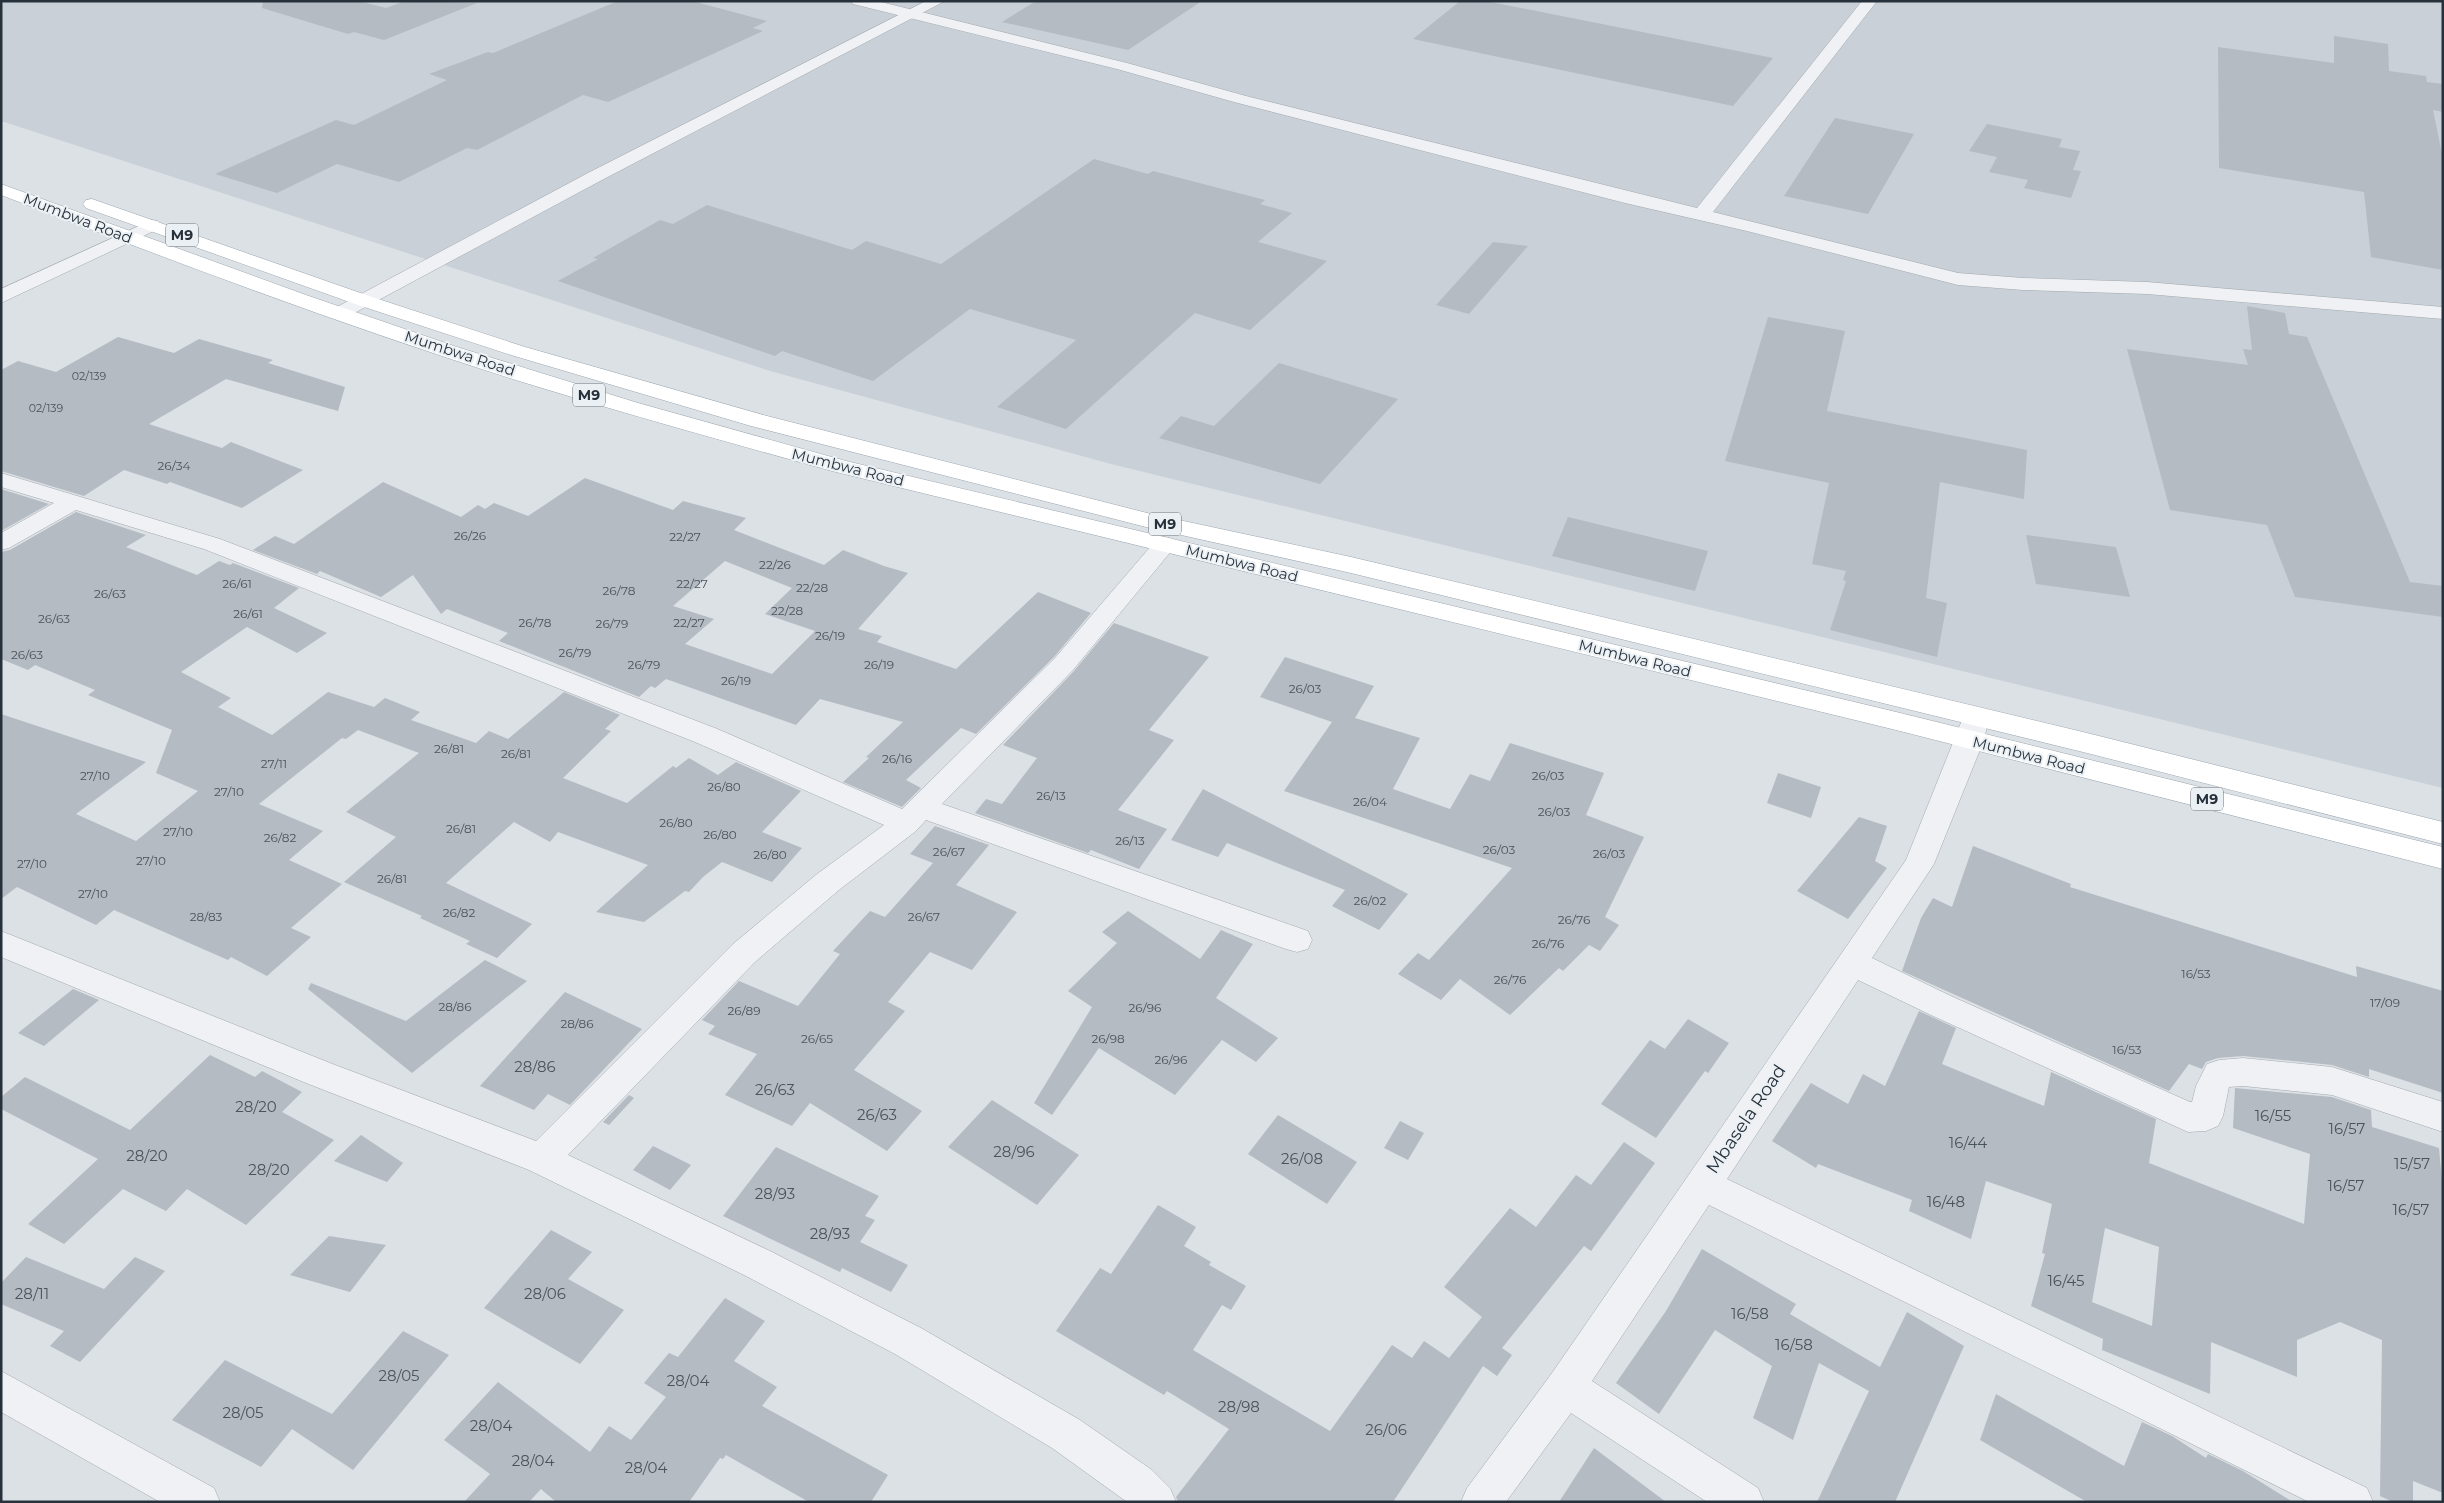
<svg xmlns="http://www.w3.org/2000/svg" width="2444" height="1503" viewBox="0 0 2444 1503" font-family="Montserrat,sans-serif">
<rect width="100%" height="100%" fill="#dce1e6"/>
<!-- built -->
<path fill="#cad0d7" d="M1,1h2442v787l-1332,-324 -341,-93 -769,-250z"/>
<!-- building -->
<g fill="#b4bbc2" fill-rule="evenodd">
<path d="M263,1h95l28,7 19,-7 72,2 -93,37 -30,-8 -6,2 -86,-26z"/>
<path d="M618,1h74l75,20 -14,7 10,3 -155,71 -25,-7 -106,55 -10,-2 -68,34 -62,-18 -60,29 -62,-19 121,-54 18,5 93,-45 -18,-6 59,-22 5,1z"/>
<path d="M1036,1h166l-74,49 -126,-28z"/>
<path d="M1460,1h26l287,57 -40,48 -320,-67z"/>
<path d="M2334,36l54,8 1,27 37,5 1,6 16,2v28l-10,-2 10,49v111l-72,-13 -7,-65 -145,-24 -1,-121 116,16z"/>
<path d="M1835,118l79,16 -46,80 -84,-18z"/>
<path d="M1987,124l75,15 -3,8 21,4 -7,19 8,1 -10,27 -47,-10 4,-8 -39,-8 8,-15 -28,-6z"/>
<path d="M1094,159l54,15 5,-3 112,29 -5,4 32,9 -34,29 69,19 -77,69 -55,-17 -129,116 -69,-22 79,-67 -106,-31 -97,72 -91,-30 -7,5 -217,-75 40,-22 -5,-1 67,-38 13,4 34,-19 145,45 14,-9 75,23z"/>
<path d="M1493,242l35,4 -59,68 -33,-9z"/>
<path d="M2247,306l38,7 4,21 18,3 103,245 33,4v31l-148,-20 -28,-72 -97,-15 -43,-161 121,16 -5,-16 9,1z"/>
<path d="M1768,317l77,14 -18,80 200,39 -3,49 -84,-17 -14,116 21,5 -10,54 -107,-27 16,-49 -3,-1 3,-9 -34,-7 17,-81 -104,-22z"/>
<path d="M118,337l56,16 25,-14 74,21 -5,3 77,24 -7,24 -112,-32 -77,45 73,24 9,-6 72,28 -61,38 -72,-26 -3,2 -43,-14 -40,26 -83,-25v-101l17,-9 38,11z"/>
<path d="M1279,363l119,36 -78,85 -161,-46 22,-22 33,10z"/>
<path d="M585,478l88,32 10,-9 63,17 -12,12 90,35 19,-15 41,16 24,7 -50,56 24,7 -5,6 79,27 82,-77 53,21 -37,44 -78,77 -15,-6 -55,52 15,8 -19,19 -59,-25 26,-24 -3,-1 37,-35 -83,-23 -24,26 -130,-46 -11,9 -4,-2 -12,11 -140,-56 9,-8 -61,-24 -6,5 -28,-39 -32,22 -61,-26 -3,3 -64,-24 22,-14 19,8 89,-62 78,35 17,-12 7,4 9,-6 34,13zM725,561l67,27 -27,26 50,17 -43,43 -87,-30 29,-25 -41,-13z"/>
<path d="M1,489l48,15 -48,27z"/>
<path d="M76,512l70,23 -20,12 71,28 22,-14 11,4 3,-2 66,25 -25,20 53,25 -30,20 -50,-26 -66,45 50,26 -13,9 54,28 56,-43 46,15 11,-9 35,14 -9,8 65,23 13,-12 19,8 56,-47 56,23 -15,14 6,2 -48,47 64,25 46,-37 3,2 13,-10 29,17 18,-13 65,29 -39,41 40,16 -30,34 -50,-20 -19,15 -14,15 -4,-1 -41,31 -48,-10 52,-47 -90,-33 -8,10 -36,-20 -68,61 86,41 -35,34 -31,-14 4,-3 -50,-23 2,-2 -78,-34 52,-45 -50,-25 73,-59 -61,-23 -12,9 -4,-1 -83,66 64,27 -34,29 53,24 -51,44 20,9 -44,39 -36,-19 -3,3 -114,-50 -18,15 -79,-38 -16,12v-185l145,48 -70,52 60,27 62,-50 -42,-18 16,-43 -84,-35 7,-5 -60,-25 -7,5 -27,-11v-107l9,-2z"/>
<path d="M1568,517l140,34 -13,40 -143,-35z"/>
<path d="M2026,535l90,12 14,50 -94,-13z"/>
<path d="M1114,623l95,34 -60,73 25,10 -56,70 49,19 -28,40 -48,-19 -3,3 -113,-40 11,-14 16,5 35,-46 -34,-13 71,-74z"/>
<path d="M1285,657l89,29 -19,32 65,20 -27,51 57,20 20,-35 20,7 20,-38 94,30 -18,42 58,22 -39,80 14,8 -19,26 -11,-6 -26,26 -4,-3 -49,47 -50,-36 -19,21 -43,-26 20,-21 11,7 83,-92 -228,-77 48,-69 -72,-25z"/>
<path d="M1778,773l43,14 -10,31 -44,-15z"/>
<path d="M1203,789l180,92 25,13 -29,36 -47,-24 13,-16 -118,-47 -9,14 -47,-17z"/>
<path d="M1859,817l28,9 -12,35 12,7 -39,51 -51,-28z"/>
<path d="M935,826l54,19 -33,40 61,27 -45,58 -42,-18 -42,50 17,9 -51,59 68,41 -35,40 -77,-48 -18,23 -67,-31 32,-41 -49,-20 7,-8 -13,-6 37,-39 59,25 42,-52 -7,-3 37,-40 15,6 48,-54 -23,-9z"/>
<path d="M1973,846l98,38 -1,3 287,90 -1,-11 87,25v102l-74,-24v8l-37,-12 -89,-9 -25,2 -12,4 -4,7 -13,-5 -20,27 -267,-120 19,-53 12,-20 19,9z"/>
<path d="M1128,911l72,48 21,-29 32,14 -37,54 62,40 -22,24 -34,-22 -47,55 -76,-47 -47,67 -18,-12 58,-96 -24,-16 49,-48 -15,-11z"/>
<path d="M485,960l42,21 -115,92 -104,-84 3,-6 95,38z"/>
<path d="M73,989l26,11 -55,46 -26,-13z"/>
<path d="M565,992l77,37 -72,76 -22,-11 -14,16 -54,-24z"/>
<path d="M1919,1011l37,17 -14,36 102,42 7,-34 105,47 -7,44 155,61 6,-70 -77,-26 2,-40 97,9 39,13 1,17 67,21 4,45v300l-30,-12v21h-20l-13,-6 2,-156 -42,-18 -43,18v37l-86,-35 -1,52 -108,-44 1,-11 -72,-33 14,-52 -3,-1 10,-49 -66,-23 -15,58 -62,-28 3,-11 -94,-36 -2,4 -44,-27 39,-58 37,21 15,-30 22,12zM2105,1228l54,19 -7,79 -60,-24z"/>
<path d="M1688,1019l41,24 -21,30 -3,-2 -49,67 -55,-34 49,-64 15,9z"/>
<path d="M210,1055l45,22 7,-6 40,21 -20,20 52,28 -88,85 -59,-36 -21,22 -43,-22 -59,55 -36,-20 70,-65 -97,-50v-12l24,-20 105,53z"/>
<path d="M629,1095l5,3 -25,27 -6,-3z"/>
<path d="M992,1100l87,55 -42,50 -89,-58z"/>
<path d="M1278,1115l79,47 -30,42 -79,-50z"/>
<path d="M1400,1121l24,12 -16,27 -24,-12z"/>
<path d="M361,1135l42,28 -16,19 -53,-21z"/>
<path d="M1624,1142l31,21 -64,88 -7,-5 -82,102 10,7 -15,21 -14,-10 -90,136h-215l-2,-5 53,-68 -62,-38 -3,4 -108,-64 44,-63 11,6 47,-69 38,22 -12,19 27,16 -2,3 37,21 -15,24 -9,-5 -29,45 137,81 62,-86 20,13 12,-17 25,17 33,-41 -38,-30 66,-79 26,19 40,-52 15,10z"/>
<path d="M653,1146l38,19 -21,25 -37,-20z"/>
<path d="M776,1147l103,49 -14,20 10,4 -15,22 48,23 -17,27 -49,-24 -2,4 -117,-56z"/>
<path d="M551,1230l41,22 -24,27 56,31 -44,54 -96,-56z"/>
<path d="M329,1236l57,9 -36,47 -60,-17z"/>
<path d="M1702,1249l94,55 -6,10 90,53 27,-55 57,34 -69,156h-78l52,-111 -50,-28 -26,77 -40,-22 19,-52 -57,-36 -56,84 -43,-31 50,-72z"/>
<path d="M26,1257l78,32 31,-32 30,14 -85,91 -30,-16 14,-15 -63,-27v-21z"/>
<path d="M725,1298l40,23 -31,40 43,26 -15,19 126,69 -17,27h-62l-83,-47 -3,4 -3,-1 -31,44h-133l-15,-13 -12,13h-65l26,-28 -46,-34 54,-58 92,70 19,-26 22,14 35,-43 -22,-14 25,-30 9,4z"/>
<path d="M403,1331l46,24 -96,115 -61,-41 -31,38 -89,-47 53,-60 107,54z"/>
<path d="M1996,1394l128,72 18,-44 30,14 34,22 2,-4 35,17 50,31h-206l-107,-62z"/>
<path d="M1594,1448l72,54h-107z"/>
</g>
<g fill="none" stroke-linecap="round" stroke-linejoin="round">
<defs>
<g id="minor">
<path d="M851,1h26l250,62 119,33 451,112 165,-207h15l-164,211 245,61 65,5 124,4 296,25v12l-296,-25 -124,-4 -65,-5 -211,-54 -122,-28 -391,-101 -117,-33 -264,-65z"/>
<path d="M152,220l6,1 3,4 -3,4 -157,74v-14z"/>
<path d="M1,473l219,66 495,189 187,81 153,-151 102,-119 8,-2 8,2 4,5 -4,5 -100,121 -131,134 366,127 4,9 -4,9 -11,3 -11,-3 -360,-129 -10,11 -77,59 -84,72 -187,193 202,96 151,77 159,92 72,50 18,18 6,14h-49l-75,-54 -157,-94 -151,-79 -215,-105 -223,-87 -305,-126v-26l329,132 206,78 197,-197 84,-70 67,-49 -189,-83 -491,-193 -128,-39 -67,38 -8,2v-17l53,-30 -53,-16z"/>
<path d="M1976,708l10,2 3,7 -5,23 -50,124 -62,94 81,39 237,105h2l4,-16 11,-22 12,-4 24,-2 89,9 111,35v30l-111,-37 -89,-9 -14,1 -6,29 -5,10 -12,5 -18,1 -257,-117 -73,-35 -131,199 640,309 6,14h-64l-600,-297 -117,176 166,107 6,14h-57l-136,-89 -65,89h-45l6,-14 85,-115 354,-513 60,-150z"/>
<path d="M1,1371l213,117 6,14h-60l-159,-90z"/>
</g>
<path id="tertiary" d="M926,1h19l-345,180 -253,136 -7,2 -7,-2 -3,-4 3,-4 255,-136z"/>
<g id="primary">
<path d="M1,184l305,111 151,52 181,56 208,58 1046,250 551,136v22l-551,-140 -1060,-258c-105,-29 -209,-58 -313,-90 -175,-55 -346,-120 -518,-186z"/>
<path d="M92,199l277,97 156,51 242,69 384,98 200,43 736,176 356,89v22l-356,-91 -736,-180 -201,-45 -399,-102 -240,-71 -156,-51 -269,-96 -3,-4 3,-4z"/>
</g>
</defs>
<!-- minor casing -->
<use href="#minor" stroke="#a2a9af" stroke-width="1"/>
<!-- tertiary casing -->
<use href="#tertiary" stroke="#a2a9af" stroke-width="1"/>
<!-- primary casing -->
<use href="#primary" stroke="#9ca7b1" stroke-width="1"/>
<!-- minor -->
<use href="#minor" fill="#eff1f4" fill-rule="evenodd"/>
<!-- tertiary -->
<use href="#tertiary" fill="#eff1f4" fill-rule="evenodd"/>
<!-- primary -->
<use href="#primary" fill="#fff" fill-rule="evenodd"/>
</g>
<g text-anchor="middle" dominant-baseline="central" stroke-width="4" stroke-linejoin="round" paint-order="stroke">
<!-- far-number labels -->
<g font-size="11" fill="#4a545d">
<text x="89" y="376">02/139</text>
<text x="46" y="408">02/139</text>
</g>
<!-- number labels -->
<g font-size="12" fill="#4a545d">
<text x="174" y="465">26/34</text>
<text x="470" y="535">26/26</text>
<text x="685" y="536">22/27</text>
<text x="775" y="564">22/26</text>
<text x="237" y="583">26/61</text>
<text x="692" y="583">22/27</text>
<text x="812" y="587">22/28</text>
<text x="619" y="590">26/78</text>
<text x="110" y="593">26/63</text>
<text x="787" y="610">22/28</text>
<text x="248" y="613">26/61</text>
<text x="54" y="618">26/63</text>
<text x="535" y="622">26/78</text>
<text x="689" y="622">22/27</text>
<text x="612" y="623">26/79</text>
<text x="830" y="635">26/19</text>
<text x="575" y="652">26/79</text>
<text x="27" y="654">26/63</text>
<text x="644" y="664">26/79</text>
<text x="879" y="664">26/19</text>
<text x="736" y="680">26/19</text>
<text x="1305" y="688">26/03</text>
<text x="449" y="748">26/81</text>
<text x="516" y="753">26/81</text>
<text x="897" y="758">26/16</text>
<text x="274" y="763">27/11</text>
<text x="95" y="775">27/10</text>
<text x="1548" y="775">26/03</text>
<text x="724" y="786">26/80</text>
<text x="229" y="791">27/10</text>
<text x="1051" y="795">26/13</text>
<text x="1370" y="801">26/04</text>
<text x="1554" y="811">26/03</text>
<text x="676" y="822">26/80</text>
<text x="461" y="828">26/81</text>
<text x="178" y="831">27/10</text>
<text x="720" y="834">26/80</text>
<text x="280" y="837">26/82</text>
<text x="1130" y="840">26/13</text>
<text x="1499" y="849">26/03</text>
<text x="949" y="851">26/67</text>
<text x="1609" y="853">26/03</text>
<text x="770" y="854">26/80</text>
<text x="151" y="860">27/10</text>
<text x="32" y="863">27/10</text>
<text x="392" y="878">26/81</text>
<text x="93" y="893">27/10</text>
<text x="1370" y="900">26/02</text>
<text x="459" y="912">26/82</text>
<text x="206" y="916">28/83</text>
<text x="924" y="916">26/67</text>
<text x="1574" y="919">26/76</text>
<text x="1548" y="943">26/76</text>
<text x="2196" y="973">16/53</text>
<text x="1510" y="979">26/76</text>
<text x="2385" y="1002">17/09</text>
<text x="455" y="1006">28/86</text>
<text x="1145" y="1007">26/96</text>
<text x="744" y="1010">26/89</text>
<text x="577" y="1023">28/86</text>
<text x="817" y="1038">26/65</text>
<text x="1108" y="1038">26/98</text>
<text x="2127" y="1049">16/53</text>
<text x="1171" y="1059">26/96</text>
</g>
<!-- shield labels -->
<g fill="#ebf0f4" stroke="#626a72" stroke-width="1">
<rect x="166" y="223.5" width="32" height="23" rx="4"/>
<rect x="573" y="383.5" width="32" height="23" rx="4"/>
<rect x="1149" y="512.5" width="32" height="23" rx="4"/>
<rect x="2191" y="787.5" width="32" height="23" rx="4"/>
</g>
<g font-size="14" font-weight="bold" fill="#27313b">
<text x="182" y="235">M9</text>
<text x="589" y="395">M9</text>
<text x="1165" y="524">M9</text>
<text x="2207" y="799">M9</text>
</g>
<!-- street labels -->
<g font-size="15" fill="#27313b" stroke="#ebf0f4">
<text transform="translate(78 218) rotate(21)">Mumbwa Road</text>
<text transform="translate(460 353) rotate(18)">Mumbwa Road</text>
<text transform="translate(848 467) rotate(14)">Mumbwa Road</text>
<text transform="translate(1242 563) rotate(14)">Mumbwa Road</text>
<text transform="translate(1635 658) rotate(14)">Mumbwa Road</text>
<text transform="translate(2029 755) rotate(14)">Mumbwa Road</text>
</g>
<!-- near-number labels -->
<g font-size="15" fill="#4a545d">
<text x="535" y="1066">28/86</text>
<text x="775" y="1089">26/63</text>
<text x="256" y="1106">28/20</text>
<text x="877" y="1114">26/63</text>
<text x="2273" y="1115">16/55</text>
<text x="2347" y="1128">16/57</text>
<text x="1968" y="1142">16/44</text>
<text x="1014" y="1151">28/96</text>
<text x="147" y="1155">28/20</text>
<text x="1302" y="1158">26/08</text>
<text x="2412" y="1163">15/57</text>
<text x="269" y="1169">28/20</text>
<text x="2346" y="1185">16/57</text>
<text x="775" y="1193">28/93</text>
<text x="1946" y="1201">16/48</text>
<text x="2411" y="1209">16/57</text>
<text x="830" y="1233">28/93</text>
<text x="2066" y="1280">16/45</text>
<text x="32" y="1293">28/11</text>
<text x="545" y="1293">28/06</text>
<text x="1750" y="1313">16/58</text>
<text x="1794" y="1344">16/58</text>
<text x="399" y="1375">28/05</text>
<text x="688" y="1380">28/04</text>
<text x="1239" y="1406">28/98</text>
<text x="243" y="1412">28/05</text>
<text x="491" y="1425">28/04</text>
<text x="1386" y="1429">26/06</text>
<text x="533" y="1460">28/04</text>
<text x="646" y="1467">28/04</text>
</g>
<!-- near-street labels -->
<g font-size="18" fill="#27313b" stroke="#ebf0f4">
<text transform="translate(1746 1119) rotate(-56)">Mbasela Road</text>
</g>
</g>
<!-- border -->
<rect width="2444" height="1503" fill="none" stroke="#27313b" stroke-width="5"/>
</svg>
